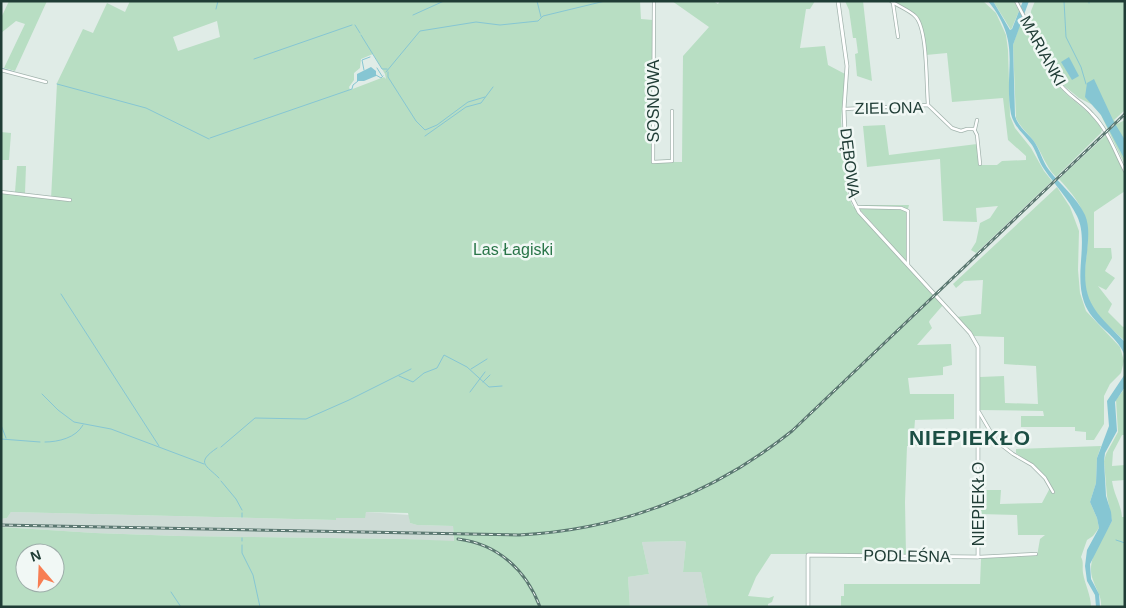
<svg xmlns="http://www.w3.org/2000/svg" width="1126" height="608" viewBox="0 0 1126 608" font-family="Helvetica,sans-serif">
<rect width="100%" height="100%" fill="#e0ece7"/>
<!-- built -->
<g fill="#cedcd6">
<path d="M11,512l324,8 1,-2h28l2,-6 43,3 1,8 7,2 36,1 1,16 -49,-3 -226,-3 -84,-3 -94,-6v-8l6,-1z"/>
<path d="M683,541l3,1 -3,30h18l7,35h-78l-2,-30 21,-3 -7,-32z"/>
</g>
<!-- green -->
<g fill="#b8dec3" fill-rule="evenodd">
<path d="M9,1h38l-32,70 -11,-3 21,-44 -9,-3 -15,12v-15z"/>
<path d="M130,1h510l1,18 12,1 -1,142h30l1,-106 26,-29 -37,-26h41l5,3 2,-3h95l-5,8h-4l-6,39 25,-2 3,19 17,9 -4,47 6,71 5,13 91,100 -13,15 -1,2 3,6 -15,17 34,-1 1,21 -9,2v8l-35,3 2,16h44v25l-39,1 -1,13h11v13h-18l-2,56 1,52h-135l-15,23 -8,19 21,2 5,-2 -2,6 -4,2v3h-60l-7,-35h-18l3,-30 -3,-1 -41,1 7,32 -21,3 2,30h-629v-80l94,6 84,3 226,3 49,2 -1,-15 -36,-1 -7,-2 -2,-10 -42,-1 -1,6h-29v2l-325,-8 -4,6 -6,1v-326l50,6 6,-116 26,-54 10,4 14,-30 18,9zM217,21l3,16 -42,14 -5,-14zM373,54l12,20 1,5 -2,-2 -34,13 -1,-3 5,-7v-7l6,-5 1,-9zM25,553h30v30h-30z"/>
<path d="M845,1h18l9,80 -15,-5 -2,-22 3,-1 -2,-15h-3l-4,-28z"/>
<path d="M894,1h89l13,12 10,22 2,15 2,66 5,12 16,20 13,23 8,10 -76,72 -5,-3 5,-8 4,-19 10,-5 8,-12 -22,2 1,14 -34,-1 -3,-62 -73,8 -4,-41 22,-1 4,30 88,-11 3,21h17l5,-4 24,-1v-4l-18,-16 -5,-42 -51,4 -5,-49 -21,2c-4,-33 -2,-36 -32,-54z"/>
<path d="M993,1h21l5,10 -8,19z"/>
<path d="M1035,1h90v109l-11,10 3,4 8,-4v45l-24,-50 -6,-9 -16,-8 -16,-13 -11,-19 -21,-46v-9z"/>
<path d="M1022,18c13,21 21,45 35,65 12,18 34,26 45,47l-1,3 -45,44c-11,-11 -14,-25 -23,-37 -6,-8 -13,-13 -17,-22l-3,-73z"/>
<path d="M1,132l10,1 -2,27h-8z"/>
<path d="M1106,135l19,39v17l-31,21v36h17l1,10 -7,13 10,7 -9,12 -8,-4 14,18 -4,8 15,15 2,-1v15c-13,-12 -32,-26 -38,-44 -4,-12 -2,-26 -1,-38 5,-38 -1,-52 -27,-80z"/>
<path d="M17,166h9l-1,27 -10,-1z"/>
<path d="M1057,187l13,20 9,24 -1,39 2,23 6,18 34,36 4,14 -3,12 -11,11 -6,12v28l-10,16h-8v-8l-11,-1v-4h-54v-11h23l-1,-5 -64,-1 1,-33 24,-1 1,27 33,1 -2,-38 -32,-2v-27l-30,-1 -17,-19 24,-3 2,-34 -19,1 -8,7 -3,-4z"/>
<path d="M856,205h53l-2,8 -1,48z"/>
<path d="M1125,388v47h-3l-9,17 -1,14 13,-1v15l-13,1c2,14 9,23 10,36h3v90h-24c1,-11 -5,-17 -8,-27 -8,-20 10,-42 19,-59l-5,-25 -3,-35 2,-7 12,-22 -2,-32z"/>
<path d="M1101,446l-4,12 -1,25 -6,19 7,16 2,10 -6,8 -6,4 -6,17c3,5 1,10 2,16 2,12 8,22 8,34h-250v-11h3v-12h136l1,-25 7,-2 49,-1 3,-17 5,-4h-27l-1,-20 -38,-1 1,-24h21l-1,14 42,-1 9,-17c-9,-15 -21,-23 -35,-33v-4z"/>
</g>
<!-- water -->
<g fill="#86c6d3">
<path d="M988,1h5l17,29 2,-1 11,-28h6l-16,44 2,71c3,10 11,16 18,24 7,9 9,21 16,30 12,16 27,26 36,45 5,12 3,25 2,38 -7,48 6,57 38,89v14c-8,-22 -33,-31 -41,-54 -10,-29 5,-61 -7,-86 -9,-18 -22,-31 -33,-47 -5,-7 -7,-16 -12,-24 -8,-11 -18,-18 -21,-31 -8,-46 12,-70 -23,-113z"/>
<path d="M1069,57l10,19 -7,4 -11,-18z"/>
<path d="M371,67l5,4v5l-12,5h-7v-7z"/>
<path d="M1094,79l20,43 11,18v20l-24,-45 -16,-18 2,-14z"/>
<path d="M1125,374v13l-10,15 2,29 -12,22 -1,8 2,35 5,16 1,9 -22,43 1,15 8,15 1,13h-4l-1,-12 -8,-14 -2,-15 2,-16 12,-22 -2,-10 -7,-16 6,-19 1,-25 12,-32 -2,-25z"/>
</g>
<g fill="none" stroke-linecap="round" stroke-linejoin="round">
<!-- stream -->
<g stroke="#86c6d3" stroke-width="1">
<path d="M537,1l4,16"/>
<path d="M1064,1l2,36 15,30 5,17"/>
<path d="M1089,3v-2"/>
<path d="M216,9l2,-8"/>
<path d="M413,15l31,-14"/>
<path d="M355,25l5,8"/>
<path d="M361,35l21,34h5"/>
<path d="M254,59l98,-34"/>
<path d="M1,68l13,4"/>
<path d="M377,68l5,8"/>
<path d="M364,70l-2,-10 8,-3"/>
<path d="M386,72l34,-41 56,-9 24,3 38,-4 5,-5 62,-15"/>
<path d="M388,72v5l28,44 9,9 12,-5 31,-23 17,-5"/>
<path d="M376,75l5,3 2,-2"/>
<path d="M57,84l89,24 63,31"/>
<path d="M425,136l41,-29 15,-4 12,-16"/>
<path d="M210,138l142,-49 1,-4 5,-4"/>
<path d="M61,294l98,152"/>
<path d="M471,369l16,-10"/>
<path d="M399,376l14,6 11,-9 13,-5 7,-13 23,12 22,20 13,-1"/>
<path d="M483,382l7,-7"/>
<path d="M470,392l15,-20"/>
<path d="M42,394l16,16 16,12 37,7 93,35"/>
<path d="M1,425l5,13"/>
<path d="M1,439l39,3"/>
<path d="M45,442c13,0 31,-4 38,-17"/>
<path d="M221,447l34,-29 51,1 43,-19 62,-31"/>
<path d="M217,448c-22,15 -11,17 2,30"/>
<path d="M221,481l15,18 6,11"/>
<path d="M242,513v4"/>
<path d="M242,538v3"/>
<path d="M1116,540l9,3"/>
<path d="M242,545v8l11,22 7,32"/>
<path d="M171,592l10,15"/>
</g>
<defs>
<g id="minor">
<path d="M654,1l-1,161 19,-1v-50"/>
<path d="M891,1c7,5 18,9 24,15 13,12 11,69 13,88"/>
<path d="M1016,1l40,78c9,15 25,22 36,35 16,16 23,38 33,57"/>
<path d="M893,3l5,34"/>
<path d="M1,70l45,12"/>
<path d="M844,109l84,-4 24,23 9,3 6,-2h8l2,-9"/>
<path d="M974,129l3,6 3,29"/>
<path d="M1,192l69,8"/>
<path d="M856,207l45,1 7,3v54"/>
<path d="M979,412l17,29 17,13 19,11 13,13 8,14"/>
<path d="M978,557l58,-3"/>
</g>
<path id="tertiary" d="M808,607v-52l170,2v-210l-8,-14 -111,-121 -8,-16 -5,-36 -2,-51 3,-43 -9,-65"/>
</defs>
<!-- minor casing -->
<use href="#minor" stroke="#a3b4ae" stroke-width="4"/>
<!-- tertiary casing -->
<use href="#tertiary" stroke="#a3b4ae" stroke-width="4.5"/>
<!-- minor -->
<use href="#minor" stroke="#fff" stroke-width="2.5"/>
<!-- tertiary -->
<use href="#tertiary" stroke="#fff" stroke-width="3"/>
<defs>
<g id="rail">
<path d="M1,525l518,10c101,-5 194,-41 273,-104l333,-317"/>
<path d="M458,539c40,5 68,31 82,68"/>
</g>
</defs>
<!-- rail casing -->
<use href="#rail" stroke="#5b7871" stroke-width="3"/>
<!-- rail -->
<use href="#rail" stroke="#f1f8f5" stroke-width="1" stroke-dasharray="4" stroke-linecap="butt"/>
</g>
<g text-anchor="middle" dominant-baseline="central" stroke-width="5" stroke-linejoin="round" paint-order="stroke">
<!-- street labels -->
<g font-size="16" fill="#203d36" stroke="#f1f8f5">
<text transform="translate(1043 51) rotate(61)">MARIANKI</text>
<text transform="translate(653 101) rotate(-90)">SOSNOWA</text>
<text transform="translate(889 108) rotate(-1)">ZIELONA</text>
<text transform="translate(850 163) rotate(83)">DĘBOWA</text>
<text transform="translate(978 504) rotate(-90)">NIEPIEKŁO</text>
<text transform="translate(907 556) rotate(1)">PODLEŚNA</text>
</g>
<!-- park labels -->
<g font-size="16" fill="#297548" stroke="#f1f8f5">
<text x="513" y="249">Las Łagiski</text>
</g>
<!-- district labels -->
<g font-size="21" font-weight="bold" letter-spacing="1" fill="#1c4f44" stroke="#f1f8f5">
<text x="970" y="437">NIEPIEKŁO</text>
</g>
</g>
<!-- border -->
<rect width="1126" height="608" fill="none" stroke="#203d36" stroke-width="5"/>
<!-- north arrow -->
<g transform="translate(40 568) rotate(341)"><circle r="24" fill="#f1f8f5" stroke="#9dada9"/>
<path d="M0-4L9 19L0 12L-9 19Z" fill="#f77e53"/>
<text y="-8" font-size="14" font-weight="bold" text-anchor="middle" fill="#203d36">N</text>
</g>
</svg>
